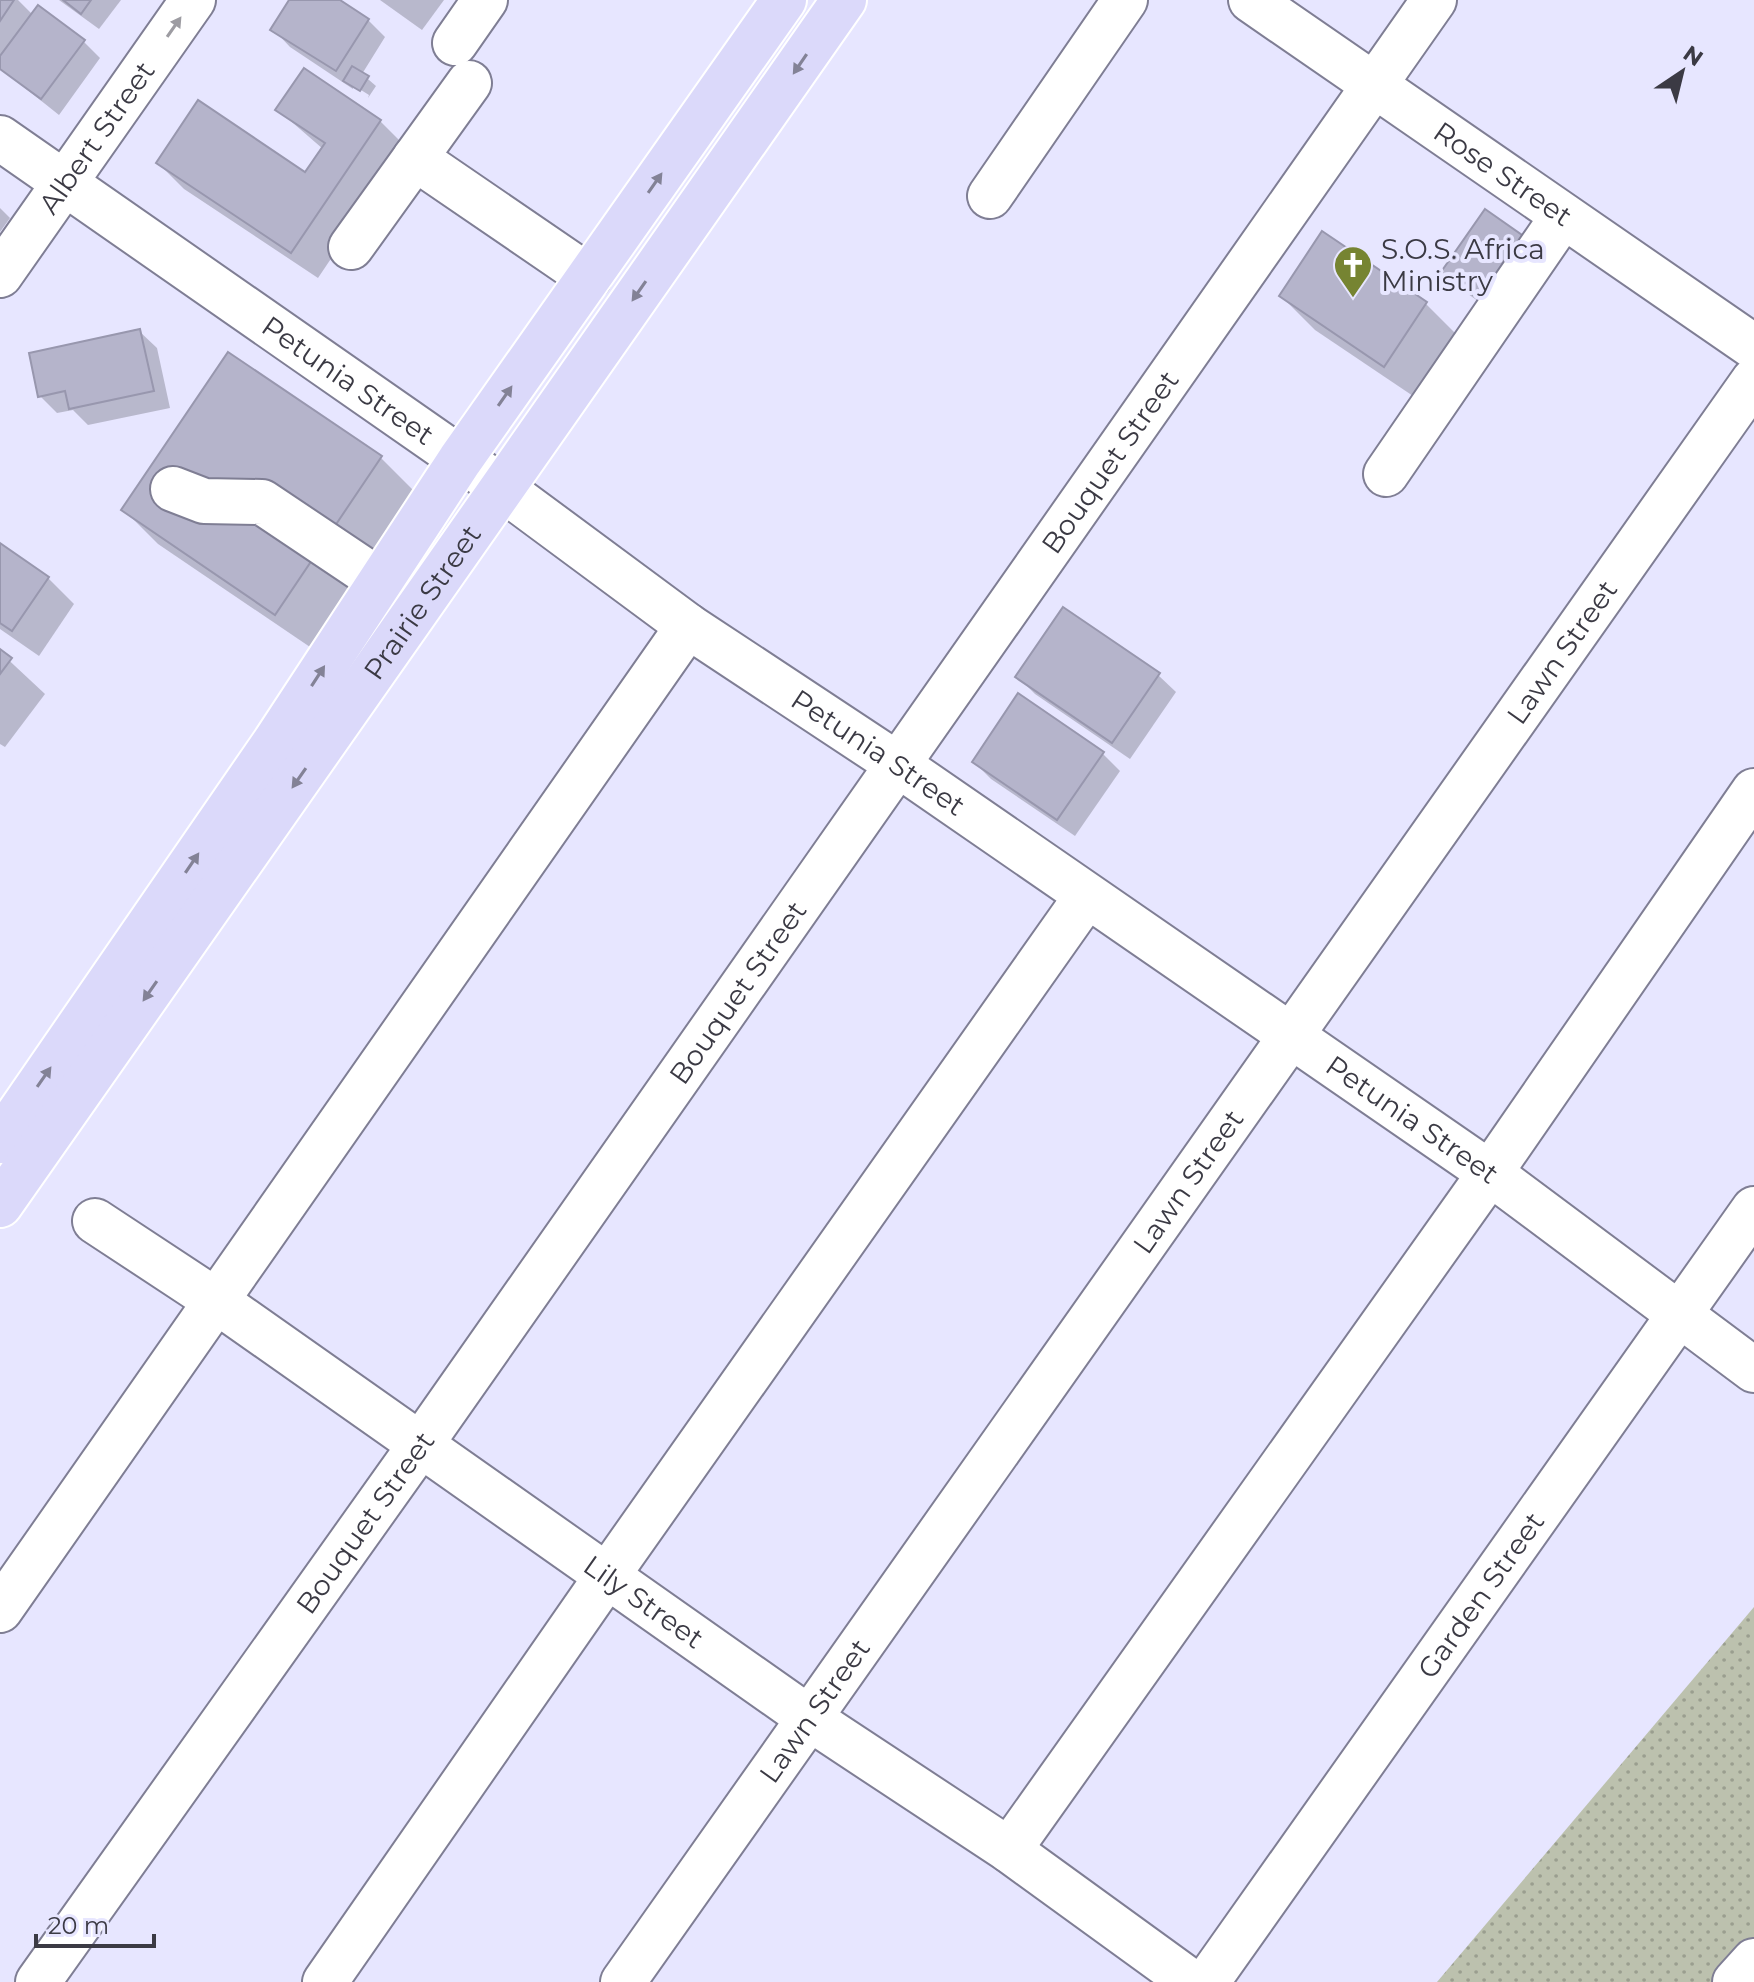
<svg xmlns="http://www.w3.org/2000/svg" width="1754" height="1982" viewBox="0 0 1754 1982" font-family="Montserrat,sans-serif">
<defs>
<pattern id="grass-dots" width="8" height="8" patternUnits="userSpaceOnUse" patternTransform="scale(2)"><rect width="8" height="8" fill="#bcc1ae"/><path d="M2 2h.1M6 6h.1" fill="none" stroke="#9a9e8f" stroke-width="1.8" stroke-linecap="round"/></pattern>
</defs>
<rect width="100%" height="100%" fill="#e7e6ff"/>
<!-- grass -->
<path fill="url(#grass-dots)" d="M1754,1607v332l-39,43h-278z"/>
<!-- shadow -->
<g fill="#0003">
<path d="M0,0h18l15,15 50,26 17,17 -41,57 -59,-47z"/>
<path d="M59,0h62l-22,29z"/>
<path d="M292,0h44l32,20 17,17 -23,37 14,12 -8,12 1,-3 -16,-10v4l-63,-42 -17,-18z"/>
<path d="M380,0h64l-22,30z"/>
<path d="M278,110l102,11 26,26 -88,131 -134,-89 -26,-26 148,12 17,-26z"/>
<path d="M0,208l10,10 -10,14z"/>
<path d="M1486,212l20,109 -45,-32 -18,-17z"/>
<path d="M1323,234l103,70 34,34 -41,62 -104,-70 -34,-34z"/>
<path d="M139,331l18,17 13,60 -82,17 -15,-15 -16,3 -17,-17z"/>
<path d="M381,458l34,34 -105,155 -152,-103 -34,-34z"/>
<path d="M0,546l48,32 26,26 -35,52 -39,-27z"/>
<path d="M0,652l45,42 -40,53 -5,-3z"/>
<path d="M1158,675l18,17 -46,67 -95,-65 -17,-17z"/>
<path d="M1102,753l18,18 -45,65 -84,-57 -17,-17z"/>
</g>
<!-- building -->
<g fill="#b5b4cb" stroke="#9897ae" stroke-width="2">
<path d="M0,0h14l-14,21z"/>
<path d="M63,0h28l-10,14z"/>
<path d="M289,0h51l29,19 -33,52 -66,-41z"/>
<path d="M38,5l47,35 -44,59 -41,-30v-13z"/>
<path d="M352,66l17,10 -9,15 -17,-10z"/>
<path d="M304,68l77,52 -90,133 -135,-90 42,-63 107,72 20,-29 -50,-33z"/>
<path d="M1485,209l47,33 -44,63 -47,-33z"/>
<path d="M1322,231l105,71 -43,65 -105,-71z"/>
<path d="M140,329l14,62 -85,18 -4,-18 -27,6 -9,-44z"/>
<path d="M228,352l154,104 -107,159 -154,-105z"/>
<path d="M0,543l49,34 -37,54 -12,-8z"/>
<path d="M1063,607l97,66 -48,70 -97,-66z"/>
<path d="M0,649l12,9 -12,16z"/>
<path d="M1018,693l86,59 -47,68 -85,-58z"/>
</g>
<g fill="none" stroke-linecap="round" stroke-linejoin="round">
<defs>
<g id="minor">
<path id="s1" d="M1251,0l503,347"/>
<path d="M455,43l30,-43"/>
<path id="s2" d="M0,138l484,337 204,151 209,138 593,409 264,197"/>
<path d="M415,158l174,119"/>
<path d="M990,196l135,-196"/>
<path d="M351,247l118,-164"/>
<path id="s3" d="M0,275l193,-275"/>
<path d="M1386,474l177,-258"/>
<path d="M173,489l31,12 58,1 118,79"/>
<path id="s4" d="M95,1221l120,79 594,418 200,132 182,132"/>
<path d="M0,1610l688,-984"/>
<path d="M1009,1850l481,-677 264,-382"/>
<path id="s5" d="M38,1982l383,-538 1013,-1444"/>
<path d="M325,1982l282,-406 479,-679"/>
<path id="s6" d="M623,1982l1131,-1602"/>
<path id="s7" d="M1207,1982l547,-773"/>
<path d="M1735,1982l19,-21"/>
</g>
<g id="major">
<path d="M0,1141l275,-399 185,-282 324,-460"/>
<path id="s8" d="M0,1205l844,-1205"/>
</g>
</defs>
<!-- minor casing -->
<use href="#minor" stroke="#7f7e94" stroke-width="48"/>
<!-- major casing -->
<use href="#major" stroke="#fff" stroke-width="48"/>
<!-- minor -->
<use href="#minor" stroke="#fff" stroke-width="44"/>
<!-- major -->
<use href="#major" stroke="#dbd9fa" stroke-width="44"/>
</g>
<!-- one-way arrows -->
<defs><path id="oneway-solid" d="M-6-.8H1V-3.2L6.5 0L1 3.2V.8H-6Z" transform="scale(2)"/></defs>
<use fill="#9d9ca2" href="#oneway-solid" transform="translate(174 27) rotate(-55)"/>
<g fill="#838296">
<use href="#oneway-solid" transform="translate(800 64) rotate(124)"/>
<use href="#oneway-solid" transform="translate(655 183) rotate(-55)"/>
<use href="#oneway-solid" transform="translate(639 291) rotate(125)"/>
<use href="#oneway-solid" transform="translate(505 396) rotate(-55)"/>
<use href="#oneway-solid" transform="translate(318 676) rotate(-57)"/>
<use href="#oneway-solid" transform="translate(299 778) rotate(125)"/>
<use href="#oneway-solid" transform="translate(192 863) rotate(-56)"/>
<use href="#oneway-solid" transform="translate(150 991) rotate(125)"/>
<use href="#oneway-solid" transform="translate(44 1077) rotate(-55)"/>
</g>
<!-- icons -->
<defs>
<symbol id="church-pin" viewBox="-11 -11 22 30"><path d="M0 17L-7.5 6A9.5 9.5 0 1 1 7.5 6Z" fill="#768432" stroke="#e7e6ff"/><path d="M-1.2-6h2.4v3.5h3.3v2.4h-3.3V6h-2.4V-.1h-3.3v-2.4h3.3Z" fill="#fff"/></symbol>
</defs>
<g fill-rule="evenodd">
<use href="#church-pin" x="1331" y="243" width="44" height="60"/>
</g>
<g text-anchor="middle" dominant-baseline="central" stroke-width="8" stroke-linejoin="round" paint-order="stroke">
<!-- street labels -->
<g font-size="28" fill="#3b3a44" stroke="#e7e6ff">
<text stroke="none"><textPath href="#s3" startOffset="168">Albert Street</textPath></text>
<text stroke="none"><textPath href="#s1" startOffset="306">Rose Street</textPath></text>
<text stroke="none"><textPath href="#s2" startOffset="424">Petunia Street</textPath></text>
<text stroke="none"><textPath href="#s5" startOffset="1860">Bouquet Street</textPath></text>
<text stroke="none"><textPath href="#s8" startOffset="736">Prairie Street</textPath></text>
<text stroke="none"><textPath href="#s6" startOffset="1628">Lawn Street</textPath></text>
<text stroke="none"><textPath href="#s2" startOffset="1072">Petunia Street</textPath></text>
<text stroke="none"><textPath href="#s5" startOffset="1212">Bouquet Street</textPath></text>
<text stroke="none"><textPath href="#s2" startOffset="1720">Petunia Street</textPath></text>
<text stroke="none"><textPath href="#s6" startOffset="980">Lawn Street</textPath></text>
<text stroke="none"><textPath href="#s5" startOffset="564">Bouquet Street</textPath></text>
<text stroke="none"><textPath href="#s7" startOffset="474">Garden Street</textPath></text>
<text stroke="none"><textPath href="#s4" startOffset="668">Lily Street</textPath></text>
<text stroke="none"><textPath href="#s6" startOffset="332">Lawn Street</textPath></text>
</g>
<!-- poi labels -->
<g font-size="28" fill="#3b3a44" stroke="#e7e6ff" text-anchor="start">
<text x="1381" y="249">S.O.S. Africa<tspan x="1381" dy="32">Ministry</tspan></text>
</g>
</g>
<!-- north arrow -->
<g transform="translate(1682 72) rotate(35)" stroke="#e7e6ff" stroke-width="6" paint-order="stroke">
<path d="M0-6L14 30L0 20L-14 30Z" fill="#3b3a44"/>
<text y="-12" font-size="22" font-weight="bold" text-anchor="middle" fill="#3b3a44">N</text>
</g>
<!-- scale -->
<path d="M36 1934v12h118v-12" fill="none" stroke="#3b3a44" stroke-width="4"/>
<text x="48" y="1934" font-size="24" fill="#3b3a44" stroke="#e7e6ff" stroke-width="6" paint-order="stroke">20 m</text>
</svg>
